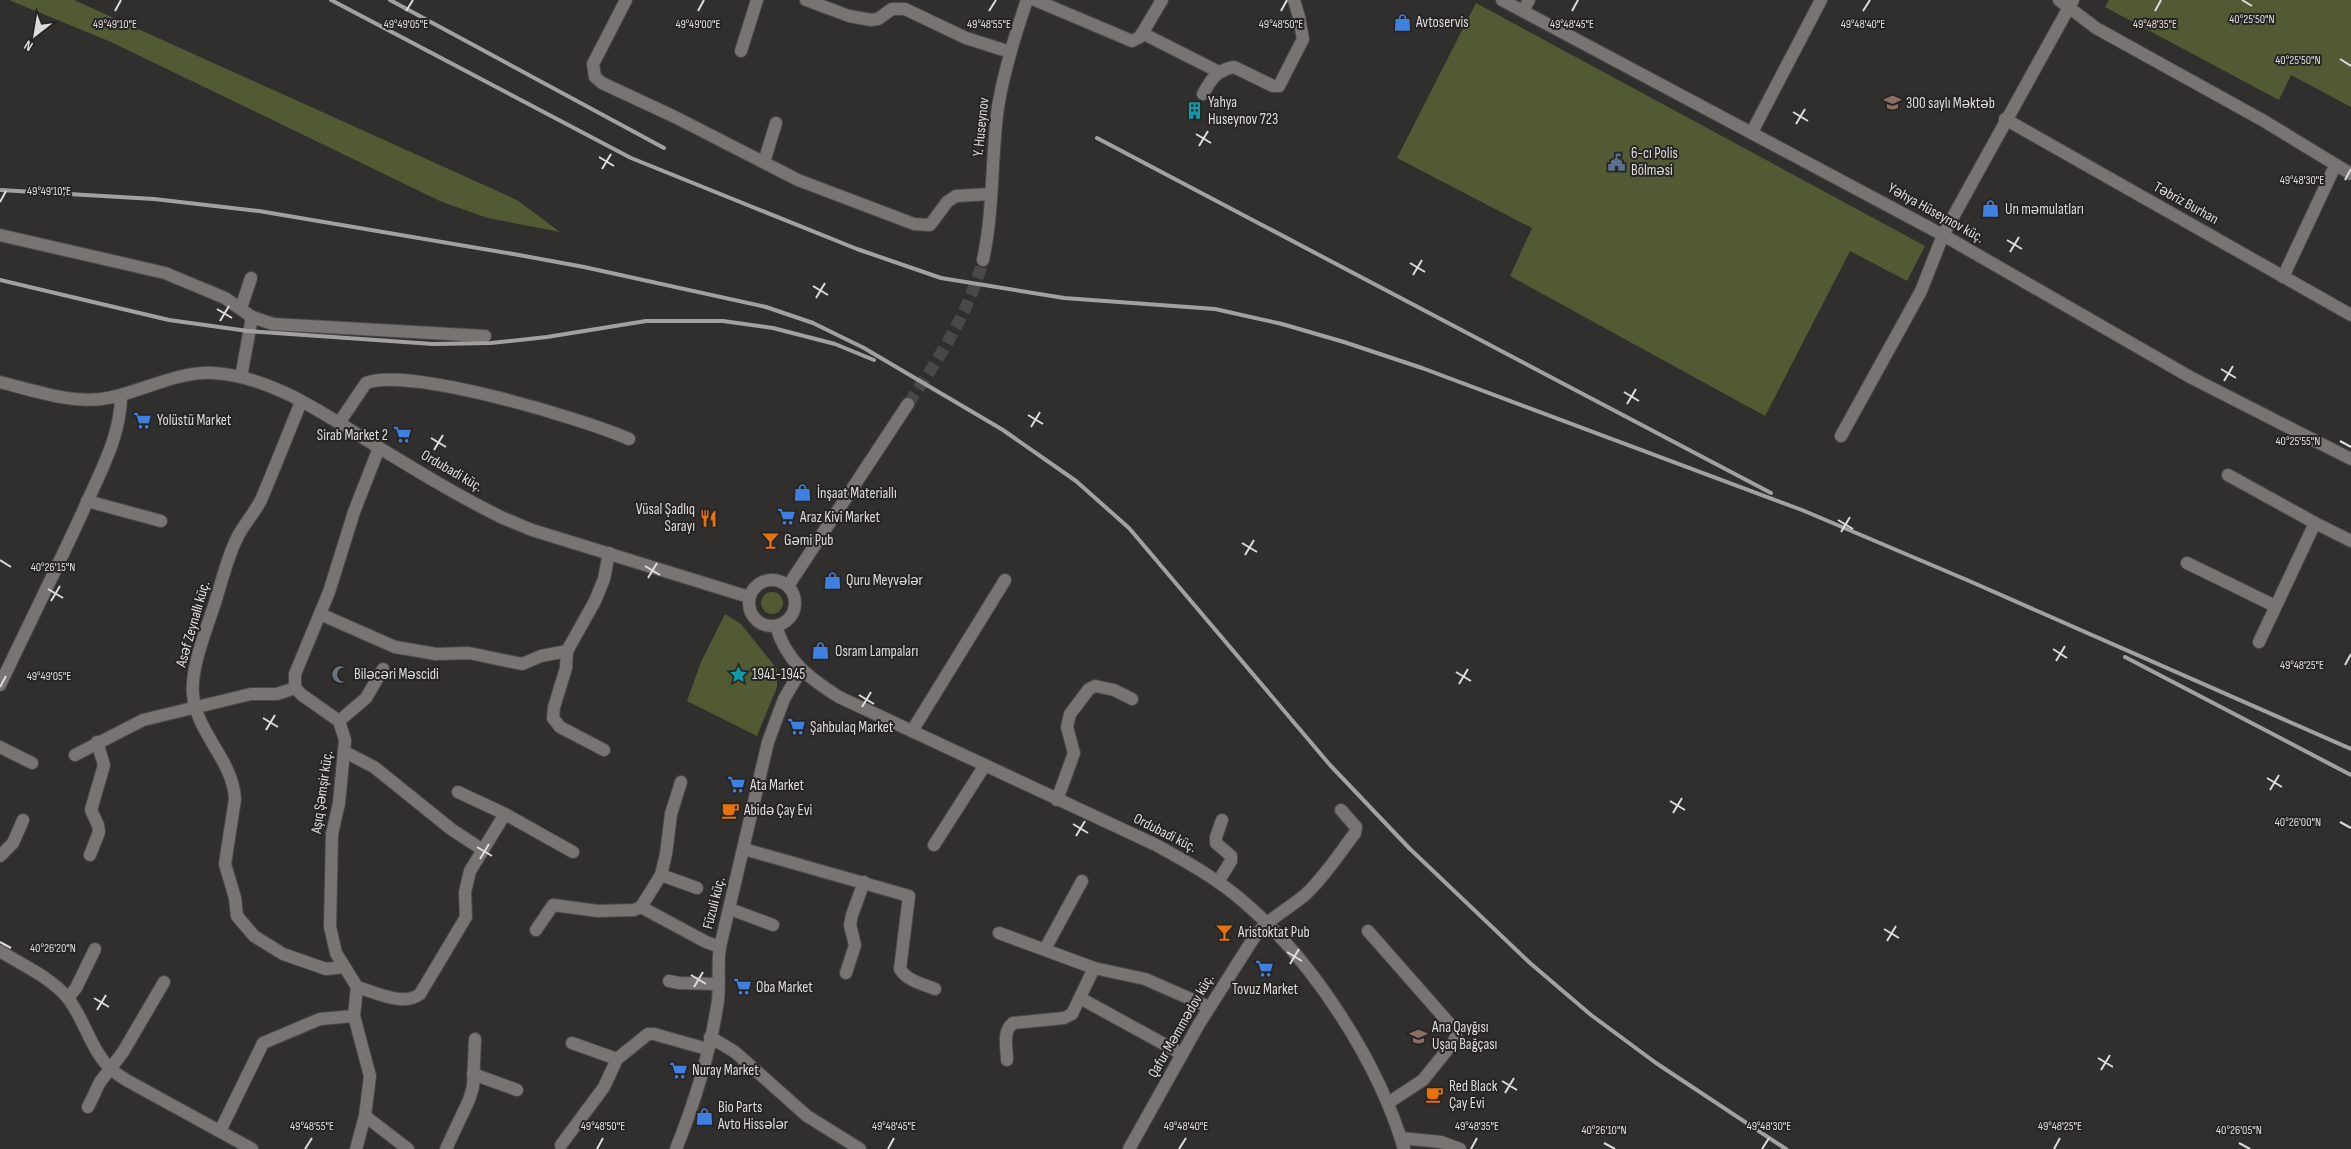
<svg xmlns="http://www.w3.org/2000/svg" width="2351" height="1149" viewBox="0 0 2351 1149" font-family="'Sofia Sans Condensed',sans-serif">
<rect width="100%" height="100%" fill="#312f2d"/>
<!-- green -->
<g fill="#525a33">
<path d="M9,0h65l443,200 43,32 -72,-14 -46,-16 -331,-160z"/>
<path d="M2109,0h242v107l-60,-32 -12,25 -174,-93z"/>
<path d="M1476,3l449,243 -18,35 -57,-30 -85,165 -255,-140 22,-48 -135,-70z"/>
<circle cx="772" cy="603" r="11"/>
<path d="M725,614l16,10 36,45v18l-20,49 -70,-35 14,-39z"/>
</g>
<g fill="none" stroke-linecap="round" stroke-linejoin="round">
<!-- secondary-tunnel -->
<path stroke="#4b4947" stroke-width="12" stroke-dasharray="12 6" stroke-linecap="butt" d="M908,404c32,-47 60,-90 75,-144"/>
<defs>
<g id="minor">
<path d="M626,0l-33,64 2,13 7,6 73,34 123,63 116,44 16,1 17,-23 9,-6 35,-2"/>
<path d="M806,0l43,16 22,4 7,-1 14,-10h13l61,29 44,14"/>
<path d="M1035,0l97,41 8,-4 22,-37"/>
<path d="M2059,0l37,28 168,93 87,53"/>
<path d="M1523,11l6,-11"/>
<path d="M1142,33l77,39"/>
<path d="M741,51l16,-51"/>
<path d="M1203,94c8,-15 14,-24 31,-27l39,19h6l24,-47 -4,-22 -5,-17"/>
<path d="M2005,119l346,196"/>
<path d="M1752,132l69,-132"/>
<path d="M764,162l12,-39"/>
<path d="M0,235l165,38 60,25 27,19 21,7 212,12"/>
<path d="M2283,277l52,-111"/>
<path d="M241,308l10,-30"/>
<path d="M241,377l11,-60"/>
<path d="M301,402c-13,32 -26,65 -40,98 -7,14 -18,25 -24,38 -9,18 -14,39 -20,58 -8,28 -27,70 -24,99 4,39 40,65 42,104l-10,65 10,34 2,18 17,20 29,18 43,15 18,-2"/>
<path d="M339,423l27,-40c42,-17 218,36 263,56"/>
<path d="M1841,436l80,-145 22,-56"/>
<path d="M379,448l-25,64 -25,80 -34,82v14l7,7 37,26 6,19 -6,63 -7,31 -2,93 6,26 21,34 -3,29 16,60 -5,40 43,33"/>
<path d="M2228,475l87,48"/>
<path d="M87,501l74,20"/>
<path d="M2187,563l88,43"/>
<path d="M320,614l75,33 41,7 33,-1 53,11 19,-8 26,-5"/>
<path d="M2259,642l56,-119 36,18"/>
<path d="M0,685c28,-59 57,-117 84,-176 16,-37 37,-73 37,-114"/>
<path d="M339,721l27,-23 17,-29"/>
<path d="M912,731l93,-151"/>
<path d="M0,747l32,16"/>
<path d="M604,750l-44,-23 -7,-9 1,-11 12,-39 1,-17 28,-50 9,-22 5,-26"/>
<path d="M345,752l29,15 77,62 32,21"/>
<path d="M75,755l68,-35 108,-26h26l18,-6"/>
<path d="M458,792l47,22 68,38"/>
<path d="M1057,800l17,-47 -7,-26 3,-13 19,-25 6,-3 19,4 18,9"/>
<path d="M934,845l51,-80"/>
<path d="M744,849l165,47 -9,73c7,12 23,15 35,20"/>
<path d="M90,855l9,-23 -1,-7 -7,-15 13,-45 -7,-23"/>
<path d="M0,856l13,-13 10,-23"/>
<path d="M661,875l36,13"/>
<path d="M1218,882l13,-21v-5l-15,-13v-6l6,-17"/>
<path d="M641,907l65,35 14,5"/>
<path d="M730,909l43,16"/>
<path d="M536,930l17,-25 45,6 36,-1 7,-3 20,-32 5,-21 5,-40 10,-32"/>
<path d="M1368,931l88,100v6l-4,7 -29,36 -35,23"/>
<path d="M999,933l95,35 51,11 64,28"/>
<path d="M1045,949l37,-68"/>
<path d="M0,951c22,14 50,26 67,46 17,21 23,51 42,70 5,6 13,10 19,14l124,68"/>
<path d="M846,973l9,-28 -5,-20 2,-10 12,-33"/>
<path d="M669,981l10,2 39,1"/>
<path d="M357,987c18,5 46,20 63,7l46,-77 -1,-25 5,-21 35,-57"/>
<path d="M68,998l8,-10 19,-39"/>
<path d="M1080,998l102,56"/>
<path d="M710,1037l25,15 72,64 53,33"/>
<path d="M572,1043l45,16"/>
<path d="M1007,1060c0,-12 -5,-28 6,-37l51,-5 8,-4 22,-46"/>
<path d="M473,1074l44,16"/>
<path d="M88,1107l12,-25 23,-30 41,-70"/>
<path d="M220,1131l43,-88 57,-24 34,-3"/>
<path d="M1401,1138l40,4 19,7"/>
<path d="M561,1145l43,-58 13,-28 31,-25h6l53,15"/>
<path d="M356,1149l9,-33"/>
<path d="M446,1149l23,-49 4,-13 2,-48"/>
<path d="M676,1149c18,-45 35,-100 42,-149 2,-18 -1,-35 2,-53l48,-205 16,-43 17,-29"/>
<path d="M1129,1149l70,-125 56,-88c15,-19 34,-27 51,-42 19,-18 33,-40 49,-61l1,-6 -15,-17"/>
</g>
<path id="tertiary" d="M1943,235l247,142 161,82"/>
<g id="secondary">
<path d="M1502,0l441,235 130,-235"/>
<path d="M983,260c11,-51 8,-102 15,-153 6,-37 17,-72 29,-107"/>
<path d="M0,382c33,8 73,23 108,16 36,-7 69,-27 106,-25 61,4 114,44 164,74 41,25 82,50 125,71l29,12 217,67"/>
<circle cx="772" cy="603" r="23"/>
<path d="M788,586l120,-182"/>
<path d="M776,626c10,35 33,52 63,71l317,148c31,17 62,34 89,58 68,58 134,160 159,246"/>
</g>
</defs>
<!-- minor casing -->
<use href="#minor" stroke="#4c4a48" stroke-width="14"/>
<!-- tertiary casing -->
<use href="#tertiary" stroke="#4c4a48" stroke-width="14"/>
<!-- secondary casing -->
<use href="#secondary" stroke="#4c4a48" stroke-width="14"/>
<!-- minor -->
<use href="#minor" stroke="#777472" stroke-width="12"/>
<!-- tertiary -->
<use href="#tertiary" stroke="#777472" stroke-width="12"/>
<!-- secondary -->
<use href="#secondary" stroke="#777472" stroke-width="12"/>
<!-- rail -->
<g stroke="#a3a1a0" stroke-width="4">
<path d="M331,0l300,158 226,91 84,29 123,20 151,11 67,15 62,18 78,26 380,142 165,70 384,169"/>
<path d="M390,0l274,148"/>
<path d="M1097,138l674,355"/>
<path d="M0,190l154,9 105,12 260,44 65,12 182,40 47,16 51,25 139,82 73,51 53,47 201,237 79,83 121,115 61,52 65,48 130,86"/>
<path d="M0,280l169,40 79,11 185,13 58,-1 56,-6 99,-16h77l50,7 62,16 39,16"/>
<path d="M2125,657l226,118"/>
</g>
</g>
<!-- ticks -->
<path fill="none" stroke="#dedcdb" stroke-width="2" d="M2242,0l10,6M115,11l6,-11M406,11l7,-11M698,11l6,-11M989,11l7,-11M1281,11l6,-11M1572,11l6,-11M1863,11l7,-11M2155,11l6,-11M2340,59l11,7M1793,112l15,9M1796,124l9,-15M1196,134l15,9M1199,146l9,-15M599,157l15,9M602,169l9,-15M2345,180l6,-11M0,202l6,-11M2007,240l15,9M2010,252l9,-15M1410,263l15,9M1413,275l9,-15M813,286l15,9M816,298l9,-15M217,309l15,9M220,321l9,-15M2221,369l15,9M2224,381l9,-15M1624,392l15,9M1627,404l9,-15M1028,415l15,9M1031,427l9,-15M431,438l15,9M2340,441l11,6M434,450l9,-15M1838,520l15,9M1841,532l9,-15M1242,543l15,9M1245,555l9,-15M0,560l11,7M645,566l15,9M648,578l9,-15M48,589l15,9M51,601l9,-15M2053,649l14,9M2056,661l9,-15M2345,665l6,-11M1456,672l15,9M1459,684l9,-15M0,687l6,-11M859,695l15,9M862,707l9,-15M263,718l15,9M266,730l9,-15M2267,778l15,9M2270,790l9,-15M1670,801l15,9M1673,813l9,-15M2340,822l11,6M1073,824l15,9M1076,836l9,-15M477,847l15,9M480,859l9,-15M1884,929l15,9M1887,941l9,-15M0,942l11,6M1287,952l15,9M1290,964l9,-15M691,975l15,9M694,987l9,-15M94,998l15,9M97,1010l9,-15M2098,1058l15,9M2101,1070l9,-15M1502,1081l15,9M1505,1093l9,-15M1604,1143l11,6M2239,1143l11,6M305,1149l7,-11M597,1149l6,-11M888,1149l6,-11M1179,1149l7,-11M1471,1149l6,-11M1762,1149l7,-11M2054,1149l6,-11"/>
<!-- icons -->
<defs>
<symbol id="shop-bare" viewBox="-9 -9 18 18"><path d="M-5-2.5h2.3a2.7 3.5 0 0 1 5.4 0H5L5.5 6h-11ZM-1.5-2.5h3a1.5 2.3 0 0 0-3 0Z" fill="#3f7fe0" stroke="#272523" stroke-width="2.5" paint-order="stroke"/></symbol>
<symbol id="school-bare" viewBox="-9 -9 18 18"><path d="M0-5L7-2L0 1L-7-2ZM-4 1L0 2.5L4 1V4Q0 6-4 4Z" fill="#8d6e63" stroke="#272523" stroke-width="2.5" paint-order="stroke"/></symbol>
<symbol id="building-bare" viewBox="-9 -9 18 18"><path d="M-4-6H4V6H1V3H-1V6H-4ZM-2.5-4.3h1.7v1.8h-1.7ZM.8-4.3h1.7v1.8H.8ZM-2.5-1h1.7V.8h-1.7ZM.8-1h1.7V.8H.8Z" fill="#0f9aa8" stroke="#272523" stroke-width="2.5" paint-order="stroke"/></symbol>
<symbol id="civic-bare" viewBox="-9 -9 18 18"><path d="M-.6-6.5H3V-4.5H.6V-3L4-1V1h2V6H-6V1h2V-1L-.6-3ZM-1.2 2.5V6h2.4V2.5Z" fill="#5c6f8a" stroke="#272523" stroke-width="2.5" paint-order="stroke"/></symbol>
<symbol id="supermarket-bare" viewBox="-9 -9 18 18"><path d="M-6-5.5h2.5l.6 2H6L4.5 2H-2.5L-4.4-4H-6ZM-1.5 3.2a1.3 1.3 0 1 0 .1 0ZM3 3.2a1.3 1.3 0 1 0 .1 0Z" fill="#3f7fe0" stroke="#272523" stroke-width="2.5" paint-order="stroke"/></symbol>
<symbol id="restaurant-bare" viewBox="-9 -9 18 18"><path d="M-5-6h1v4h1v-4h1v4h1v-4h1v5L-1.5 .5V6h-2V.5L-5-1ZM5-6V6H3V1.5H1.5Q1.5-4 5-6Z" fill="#e8710a" stroke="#272523" stroke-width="2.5" paint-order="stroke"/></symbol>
<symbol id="bar-bare" viewBox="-9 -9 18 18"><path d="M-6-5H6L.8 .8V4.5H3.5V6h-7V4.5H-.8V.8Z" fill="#e8710a" stroke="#272523" stroke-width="2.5" paint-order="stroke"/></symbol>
<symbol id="mosque-bare" viewBox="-9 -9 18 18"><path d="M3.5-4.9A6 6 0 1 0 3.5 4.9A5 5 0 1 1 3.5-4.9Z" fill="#6b7280" stroke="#272523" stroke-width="2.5" paint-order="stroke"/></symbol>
<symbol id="sight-bare" viewBox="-9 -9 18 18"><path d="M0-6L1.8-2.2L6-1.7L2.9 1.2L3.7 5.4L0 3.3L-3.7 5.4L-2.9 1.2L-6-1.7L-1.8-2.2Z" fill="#0f9aa8" stroke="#272523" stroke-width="2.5" paint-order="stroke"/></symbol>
<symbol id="cafe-bare" viewBox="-9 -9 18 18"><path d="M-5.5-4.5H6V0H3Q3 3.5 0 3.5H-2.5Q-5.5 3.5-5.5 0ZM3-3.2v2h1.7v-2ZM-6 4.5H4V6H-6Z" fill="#e8710a" stroke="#272523" stroke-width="2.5" paint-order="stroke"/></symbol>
</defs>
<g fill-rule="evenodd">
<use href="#shop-bare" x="1390" y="10" width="25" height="25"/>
<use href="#school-bare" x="1880" y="90" width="25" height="25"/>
<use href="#building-bare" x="1182" y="98" width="25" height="25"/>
<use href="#civic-bare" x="1604" y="150" width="25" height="25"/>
<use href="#shop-bare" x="1978" y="196" width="25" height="25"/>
<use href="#supermarket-bare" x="130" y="408" width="25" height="25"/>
<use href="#supermarket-bare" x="390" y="422" width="25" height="25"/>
<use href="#shop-bare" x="790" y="480" width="25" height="25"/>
<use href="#supermarket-bare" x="774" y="504" width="25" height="25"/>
<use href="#restaurant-bare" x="696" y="506" width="25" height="25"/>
<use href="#bar-bare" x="758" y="528" width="25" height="25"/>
<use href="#shop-bare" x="820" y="568" width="25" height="25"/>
<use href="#shop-bare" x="808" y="638" width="25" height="25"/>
<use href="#mosque-bare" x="328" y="662" width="25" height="25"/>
<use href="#sight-bare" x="726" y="662" width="25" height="25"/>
<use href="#supermarket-bare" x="784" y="714" width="25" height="25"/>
<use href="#supermarket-bare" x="724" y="772" width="25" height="25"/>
<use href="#cafe-bare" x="718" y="798" width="25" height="25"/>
<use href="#bar-bare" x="1212" y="920" width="25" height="25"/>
<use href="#supermarket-bare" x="1252" y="956" width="25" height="25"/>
<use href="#supermarket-bare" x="730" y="974" width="25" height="25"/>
<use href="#school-bare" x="1406" y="1024" width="25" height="25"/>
<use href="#supermarket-bare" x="666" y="1058" width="25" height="25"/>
<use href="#cafe-bare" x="1422" y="1082" width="25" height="25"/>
<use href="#shop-bare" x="692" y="1104" width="25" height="25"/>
</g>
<g text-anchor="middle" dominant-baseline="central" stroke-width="4" stroke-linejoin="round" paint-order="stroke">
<!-- poi labels -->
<g font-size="15" fill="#dedcdb" stroke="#272523" text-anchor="start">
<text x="1416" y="22">Avtoservis</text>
<text x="1208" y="102">Yahya<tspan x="1208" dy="17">Huseynov 723</tspan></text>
<text x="1906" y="103">300 saylı Məktəb</text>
<text x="1631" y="153">6-cı Polis<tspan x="1631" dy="17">Bölməsi</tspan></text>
<text x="2005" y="209">Un məmulatları</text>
<text x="157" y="420">Yolüstü Market</text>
<text x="388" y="435" text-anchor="end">Sirab Market 2</text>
<text x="817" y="493">İnşaat Materiallı</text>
<text x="695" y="509" text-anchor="end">Vüsal Şadlıq<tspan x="695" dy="17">Sarayı</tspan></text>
<text x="800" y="517">Araz Kivi Market</text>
<text x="784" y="540">Gəmi Pub</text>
<text x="846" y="580">Quru Meyvələr</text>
<text x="835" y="651">Osram Lampaları</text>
<text x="354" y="674">Biləcəri Məscidi</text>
<text x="752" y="674">1941-1945</text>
<text x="810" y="727">Şahbulaq Market</text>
<text x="750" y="785">Ata Market</text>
<text x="744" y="810">Abidə Çay Evi</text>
<text x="1238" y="932">Aristoktat Pub</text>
<text x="756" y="987">Oba Market</text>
<text x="1265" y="989" text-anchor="middle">Tovuz Market</text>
<text x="1432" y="1027">Ana Qayğısı<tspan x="1432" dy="17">Uşaq Bağçası</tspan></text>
<text x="692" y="1070">Nuray Market</text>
<text x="1449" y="1086">Red Black<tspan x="1449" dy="17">Çay Evi</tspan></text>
<text x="718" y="1107">Bio Parts<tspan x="718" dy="17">Avto Hissələr</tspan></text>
</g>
<!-- street labels -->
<g font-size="15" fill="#dedcdb" stroke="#272523">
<text transform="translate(981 127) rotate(-84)">Y. Huseynov</text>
<text transform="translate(2186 203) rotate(29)">Təbriz Burhan</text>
<text transform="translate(1936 213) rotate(29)">Yəhya Hüseynov küç.</text>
<text transform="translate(452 471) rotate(30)">Ordubadi küç.</text>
<text transform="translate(193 624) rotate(-74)">Asəf Zeynallı küç.</text>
<text transform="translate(322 792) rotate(-82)">Aşıq Şəmşir küç.</text>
<text transform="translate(1165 833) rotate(27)">Ordubadi küç.</text>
<text transform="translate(714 903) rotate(-76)">Füzuli küç.</text>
<text transform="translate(1181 1026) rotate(-60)">Qafur Məmmədov küç.</text>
</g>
</g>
<g font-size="12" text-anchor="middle" fill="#dedcdb" stroke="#272523" stroke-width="4" stroke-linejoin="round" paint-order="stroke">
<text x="2252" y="23">40°25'50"N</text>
<text x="115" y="28">49°49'10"E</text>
<text x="406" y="28">49°49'05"E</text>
<text x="698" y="28">49°49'00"E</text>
<text x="989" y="28">49°48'55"E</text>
<text x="1281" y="28">49°48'50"E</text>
<text x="1572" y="28">49°48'45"E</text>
<text x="1863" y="28">49°48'40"E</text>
<text x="2155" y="28">49°48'35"E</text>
<text x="2298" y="64">40°25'50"N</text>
<text x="2302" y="184">49°48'30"E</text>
<text x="49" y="195">49°49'10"E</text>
<text x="2298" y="445">40°25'55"N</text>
<text x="53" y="571">40°26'15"N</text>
<text x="2302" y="669">49°48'25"E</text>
<text x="49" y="680">49°49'05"E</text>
<text x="2298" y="826">40°26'00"N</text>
<text x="53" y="952">40°26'20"N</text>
<text x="312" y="1130">49°48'55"E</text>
<text x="603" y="1130">49°48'50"E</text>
<text x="894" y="1130">49°48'45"E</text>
<text x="1186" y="1130">49°48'40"E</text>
<text x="1477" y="1130">49°48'35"E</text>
<text x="1769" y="1130">49°48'30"E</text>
<text x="2060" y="1130">49°48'25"E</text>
<text x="1604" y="1134">40°26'10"N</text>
<text x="2239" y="1134">40°26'05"N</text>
</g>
<!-- north arrow -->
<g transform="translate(35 35) rotate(211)" stroke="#272523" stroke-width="4" paint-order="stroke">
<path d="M0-4L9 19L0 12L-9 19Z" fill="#dedcdb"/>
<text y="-8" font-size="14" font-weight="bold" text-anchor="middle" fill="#dedcdb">N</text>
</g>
</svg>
